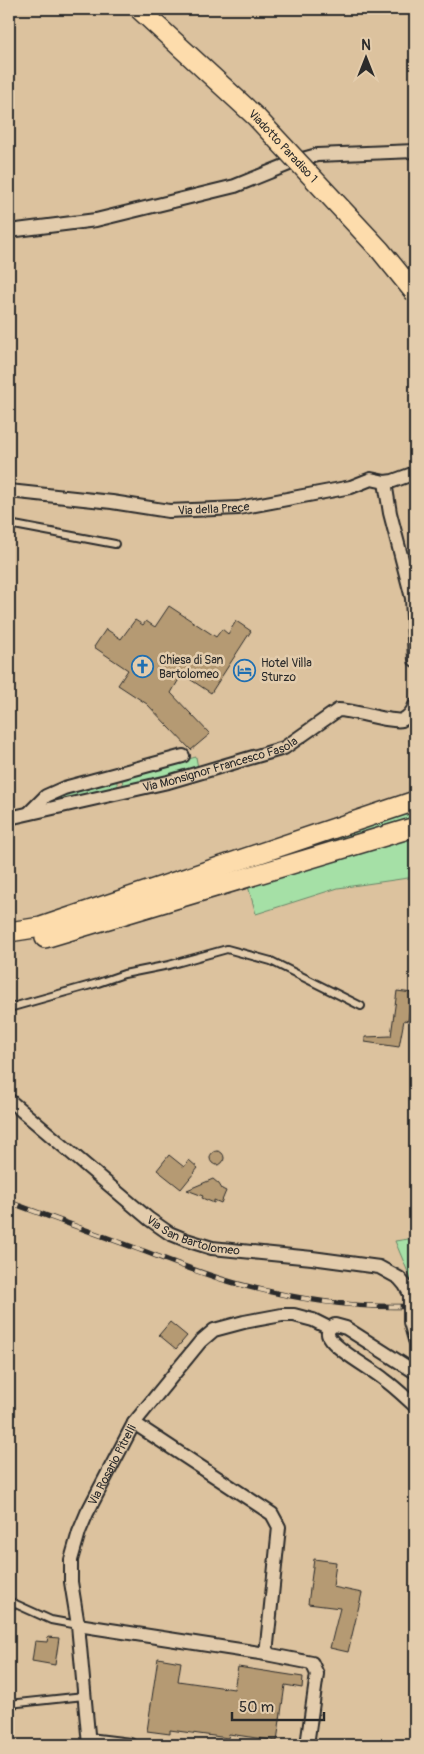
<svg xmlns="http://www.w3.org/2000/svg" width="424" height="1754" viewBox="0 0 424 1754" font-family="Pangolin,sans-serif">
<rect width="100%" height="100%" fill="#dcc29e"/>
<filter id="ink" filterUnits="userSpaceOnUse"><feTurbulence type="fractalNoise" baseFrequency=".02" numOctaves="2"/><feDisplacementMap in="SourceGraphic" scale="10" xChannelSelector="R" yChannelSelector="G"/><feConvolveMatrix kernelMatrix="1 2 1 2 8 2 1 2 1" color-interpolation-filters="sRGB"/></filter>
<g filter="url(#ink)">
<!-- green -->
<g fill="#a5e0a6" stroke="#688668">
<path d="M196,757l2,11 -74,19 -3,-10z"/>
<path d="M116,778l2,10 -63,13 -1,-3 13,-8z"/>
<path d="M415,809v8l-168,51v-3z"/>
<path d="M415,837v40l-77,11 -82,26 -8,-28z"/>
<path d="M415,1238v61h-1l1,-10 -20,-48z"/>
</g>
<!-- building -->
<g fill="#b59a73" stroke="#2b2b2b">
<path d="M169,606l47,31 6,-8 6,5 8,-13 15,10 -40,62 -29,-19 -11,19 39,41 -19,16 -44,-46 -29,-19 10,-15 -34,-23 12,-18 15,10 14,-19 8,5 3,-4 9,6z"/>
<path d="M397,991l15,2 -4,28 -4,-1 -5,27 -34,-5v-5l26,-1z"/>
<circle cx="217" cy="1158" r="7"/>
<path d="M169,1155l15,12 5,-7 9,8 -17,21 -24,-19z"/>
<path d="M213,1179l6,5 3,5 4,2 -5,12 -7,-3v3l-12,-5 1,-2 -16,-6z"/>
<path d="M170,1322l17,14 -11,13 -17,-14z"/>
<path d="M314,1559l22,3 -3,25 29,6 -14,59 -18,-4 10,-40 -32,-4z"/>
<path d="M48,1637l11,1 -4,27 -23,-4 3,-20 12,1z"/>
<path d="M158,1658l23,4 -3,19 56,8 4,-22 65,10 -1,11 -17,-3 -8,56 -48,-7 -1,4 -58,-8v4l-23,-3z"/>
</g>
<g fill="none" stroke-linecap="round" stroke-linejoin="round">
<defs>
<g id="service">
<path d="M9,524l106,20"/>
<path d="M9,1008l89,-25 26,-9 45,-9 58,-16 44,12 90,45"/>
<path d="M9,1601l42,19 27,5"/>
<path d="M9,1704l75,-8"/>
</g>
<g id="minor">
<path d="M9,231l87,-11 139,-34 64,-26 18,-5 98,-4"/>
<path d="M385,482l5,31 22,85 3,62"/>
<path id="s1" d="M9,491l103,11 57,9 70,-3 112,-21 20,-8 14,3 8,-1 22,-8"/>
<path d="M29,813l17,-17 18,-8 119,-32"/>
<path id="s2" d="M9,818l159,-36 116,-34 54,-38c15,0 54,13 64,10 7,-3 11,-9 13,-15"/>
<path id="s3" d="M9,1100l140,119 20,14 17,7 26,8 100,10 67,9 20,11 6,7 5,9"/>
<path d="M410,1322l5,18"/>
<path d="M415,1372l-69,-44 -11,-3c-5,2 -9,6 -6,12 7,13 43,32 56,43 11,8 20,17 30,26"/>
<path d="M134,1423l138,91 7,13 -13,127"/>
<path d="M78,1625l188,29 46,9 5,11 -10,71"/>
<path d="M89,1740l41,5"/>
<path id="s4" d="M89,1745l-11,-120 -7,-43v-22l8,-28 8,-19 47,-90 66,-81 14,-12 30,-8 38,-7h12l19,5 16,8"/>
</g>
<g id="primary">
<path d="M9,932l32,-5 374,-126"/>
<path d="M45,938l370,-111"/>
</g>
</defs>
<!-- service casing -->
<use href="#service" stroke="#2b2b2b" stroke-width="10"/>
<!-- minor casing -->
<use href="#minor" stroke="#2b2b2b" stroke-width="16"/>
<!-- primary casing -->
<use href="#primary" stroke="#2b2b2b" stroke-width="22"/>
<!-- service -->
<use href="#service" stroke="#e3ccac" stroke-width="6"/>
<!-- minor -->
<use href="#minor" stroke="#e3ccac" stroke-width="12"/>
<!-- primary -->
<use href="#primary" stroke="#fddcac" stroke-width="19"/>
<defs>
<path id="rail" d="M9,1202c43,16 86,31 129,47 35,13 71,28 108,37 55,14 112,23 169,20"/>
</defs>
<!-- rail casing -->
<use href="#rail" stroke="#2b2b2b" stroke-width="5.5"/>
<!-- rail -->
<use href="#rail" stroke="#e3ccac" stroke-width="4" stroke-dasharray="11" stroke-linecap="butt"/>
<defs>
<path id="minor-bridge" d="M410,1294v28"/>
<g id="primary-bridge">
<path id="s5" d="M139,9l117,108 124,133 35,43"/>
</g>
</defs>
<!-- minor-bridge casing -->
<use href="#minor-bridge" stroke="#2b2b2b" stroke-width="16" stroke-linecap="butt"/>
<!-- primary-bridge casing -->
<use href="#primary-bridge" stroke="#2b2b2b" stroke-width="22" stroke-linecap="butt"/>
<!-- minor-bridge -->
<use href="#minor-bridge" stroke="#e3ccac" stroke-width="12"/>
<!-- primary-bridge -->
<use href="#primary-bridge" stroke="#fddcac" stroke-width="19"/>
</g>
</g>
<!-- icons -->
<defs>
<symbol id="church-ring" viewBox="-11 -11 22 22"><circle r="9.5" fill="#e3ccac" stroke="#1f6fb2" stroke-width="1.5"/><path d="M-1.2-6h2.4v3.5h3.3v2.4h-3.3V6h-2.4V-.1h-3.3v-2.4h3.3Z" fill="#1f6fb2"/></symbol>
<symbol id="hotel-ring" viewBox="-11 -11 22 22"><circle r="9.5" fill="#e3ccac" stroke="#1f6fb2" stroke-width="1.5"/><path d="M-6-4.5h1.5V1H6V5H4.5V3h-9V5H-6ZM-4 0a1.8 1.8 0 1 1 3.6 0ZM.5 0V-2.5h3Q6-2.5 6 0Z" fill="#1f6fb2"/></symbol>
</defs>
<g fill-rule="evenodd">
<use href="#church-ring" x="130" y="654" width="25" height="25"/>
<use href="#hotel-ring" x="232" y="658" width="25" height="25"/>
</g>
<g text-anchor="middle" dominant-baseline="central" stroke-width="5" stroke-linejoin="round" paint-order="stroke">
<!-- street labels -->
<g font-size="12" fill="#2b2b2b" stroke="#e3ccac">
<text stroke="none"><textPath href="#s5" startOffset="199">Viadotto Paradiso 1</textPath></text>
<text stroke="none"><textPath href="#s1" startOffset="206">Via della Prece</textPath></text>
<text stroke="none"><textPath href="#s2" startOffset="218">Via Monsignor Francesco Fasola</textPath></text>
<text stroke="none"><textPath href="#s3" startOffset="232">Via San Bartolomeo</textPath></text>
<text stroke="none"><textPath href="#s4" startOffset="290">Via Rosario Pitrelli</textPath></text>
</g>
<!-- poi labels -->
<g font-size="12" fill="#2b2b2b" stroke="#e3ccac" text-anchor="start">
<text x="159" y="660">Chiesa di San<tspan x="159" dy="14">Bartolomeo</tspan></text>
<text x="261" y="663">Hotel Villa<tspan x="261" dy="14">Sturzo</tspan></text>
</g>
</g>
<!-- margin -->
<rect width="424" height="1754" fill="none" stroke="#e3ccac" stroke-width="30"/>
<rect x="15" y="15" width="394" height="1724" fill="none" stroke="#2b2b2b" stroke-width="2" filter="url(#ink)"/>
<!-- north arrow -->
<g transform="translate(366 58)" stroke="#e3ccac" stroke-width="4" paint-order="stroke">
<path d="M0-4L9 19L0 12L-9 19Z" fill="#2b2b2b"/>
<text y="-8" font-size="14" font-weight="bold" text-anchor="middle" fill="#2b2b2b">N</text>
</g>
<!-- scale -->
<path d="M232 1712v8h92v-8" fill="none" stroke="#2b2b2b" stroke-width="2.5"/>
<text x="239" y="1712" font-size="15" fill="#2b2b2b" stroke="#e3ccac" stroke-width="4" paint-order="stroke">50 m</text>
</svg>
